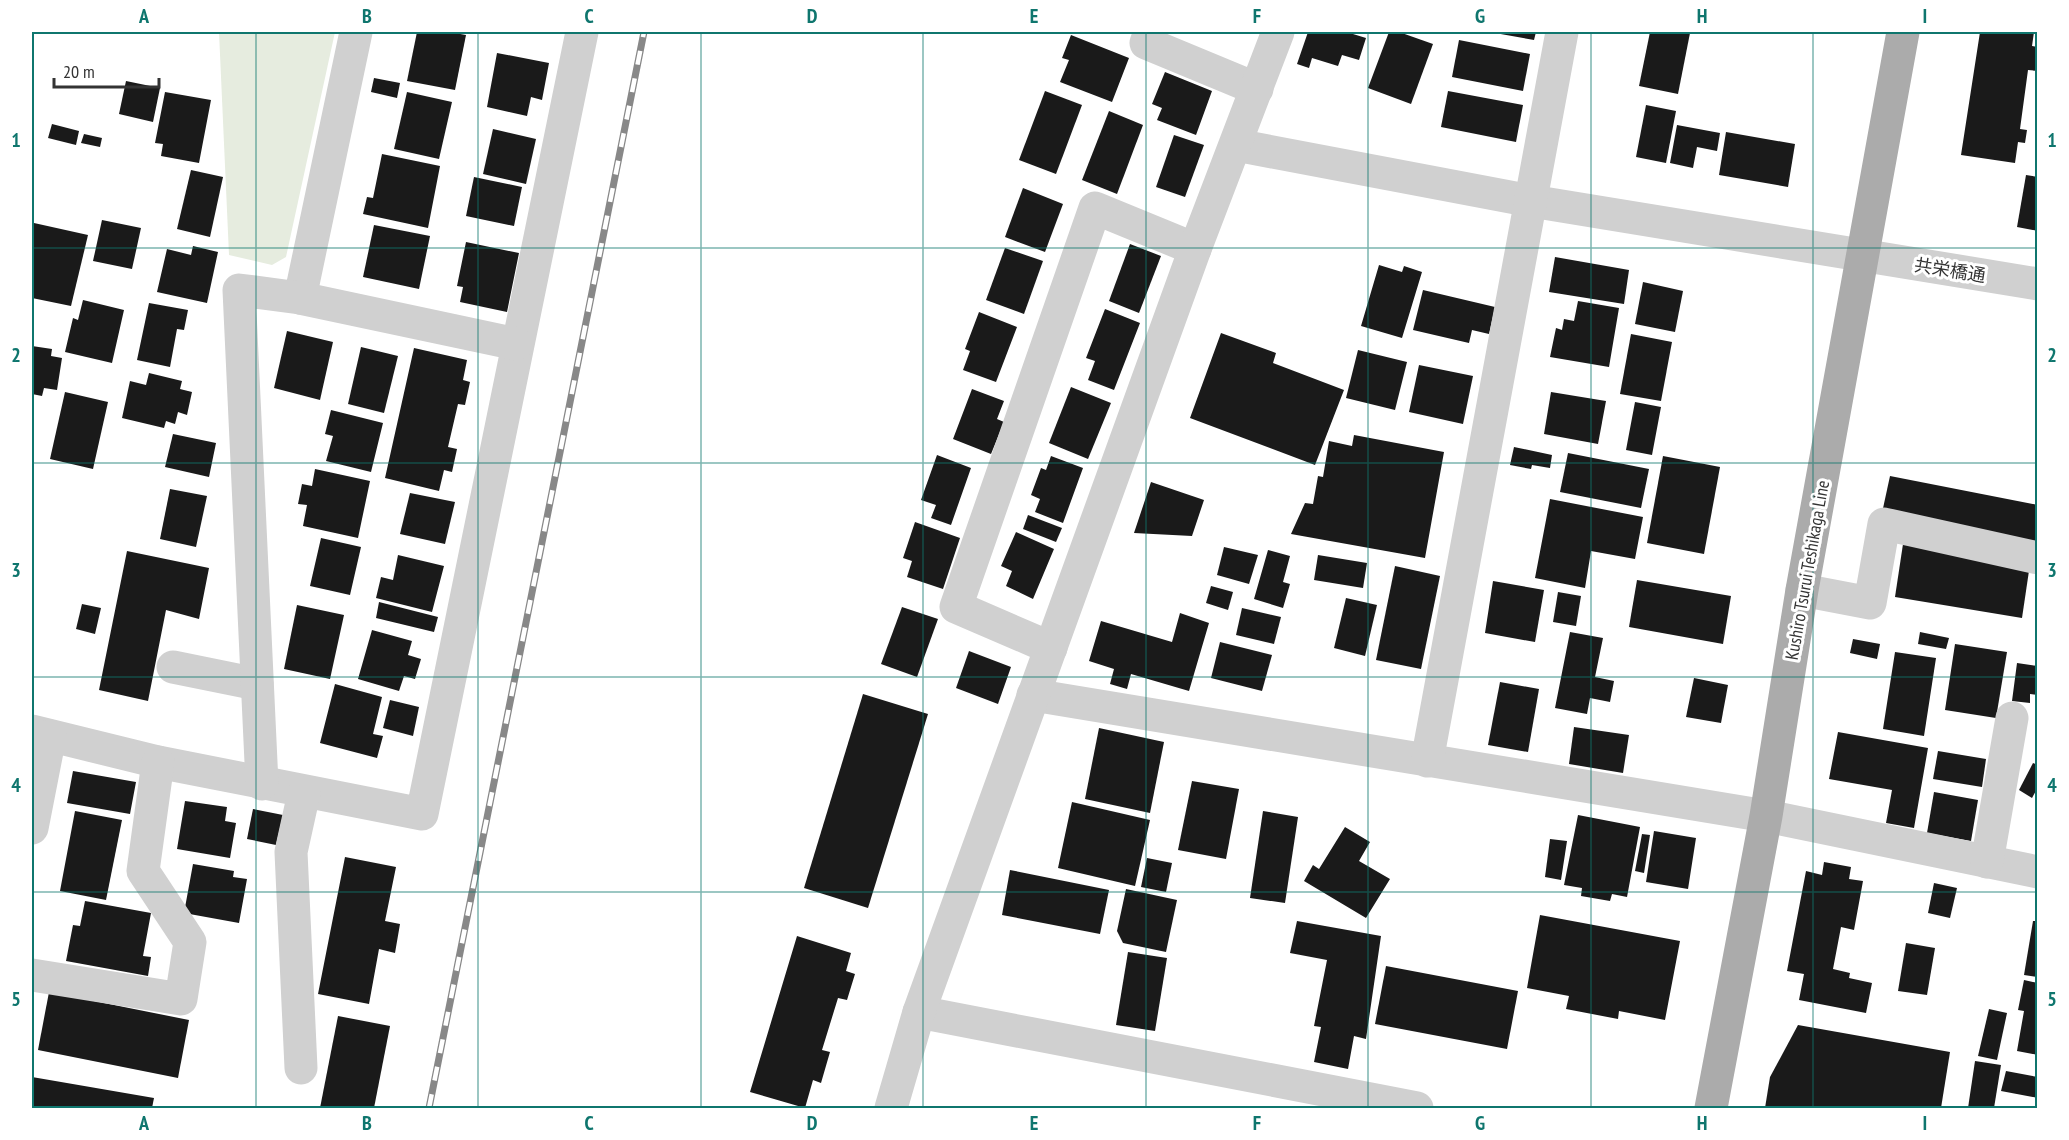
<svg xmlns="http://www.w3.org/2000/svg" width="2069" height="1140" viewBox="0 0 2069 1140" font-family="'PT Sans Narrow','Noto Sans JP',sans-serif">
<rect width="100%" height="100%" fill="#fff"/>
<!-- green -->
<path fill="#e6ecdf" d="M219,32h116l-49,225 -14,8 -43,-10z"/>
<!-- building -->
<g fill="#1a1a1a">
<path d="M417,32h32l17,3 -11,55 -48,-9z"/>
<path d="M1308,32h46l-1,2 13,4 -7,22 -17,-5 -4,11 -26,-8 -3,10 -12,-4z"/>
<path d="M1389,32h10l34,12 -22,60 -43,-16z"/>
<path d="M1650,32l40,1 -12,61 -39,-8z"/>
<path d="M1980,32h54l-2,14 6,1v24l-10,-1 -8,59 7,1 -2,13 -7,-1 -3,21 -54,-8z"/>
<path d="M1495,33v-1h41l-2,8z"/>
<path d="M1071,35l58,23 -17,44 -52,-20 9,-22 -7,-2z"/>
<path d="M1459,40l71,14 -7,37 -71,-14z"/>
<path d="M497,53l52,10 -7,37 -11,-3 -4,19 -40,-9z"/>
<path d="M1165,72l47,19 -16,44 -39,-15 5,-12 -10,-4z"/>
<path d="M374,78l26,5 -3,15 -26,-6z"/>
<path d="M126,81l34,7 -7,34 -34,-8z"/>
<path d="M1045,91l37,14 -26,69 -37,-14z"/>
<path d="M1448,91l75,14 -7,37 -75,-15z"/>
<path d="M165,92l46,8 -12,63 -38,-7 2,-12 -8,-1z"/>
<path d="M407,92l45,10 -13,57 -45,-10z"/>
<path d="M1646,105l30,6 -10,52 -30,-6z"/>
<path d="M1109,111l34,14 -26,69 -35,-14z"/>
<path d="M52,124l27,7 -3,14 -28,-7z"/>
<path d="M1677,125l43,8 -3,18 -20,-4 -4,21 -23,-5z"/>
<path d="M493,129l43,10 -10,45 -43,-10z"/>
<path d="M1726,132l69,12 -7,43 -69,-12z"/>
<path d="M84,134l18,4 -2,9 -19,-4z"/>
<path d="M1174,135l30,10 -19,52 -29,-10z"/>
<path d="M382,154l58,12 -12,62 -65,-14 4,-17 6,1z"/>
<path d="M191,170l32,7 -13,60 -33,-8z"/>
<path d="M2026,175l12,2v54l-21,-4z"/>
<path d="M474,177l48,10 -8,39 -48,-10z"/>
<path d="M1023,188l40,16 -18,48 -40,-15z"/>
<path d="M102,220l39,8 -9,41 -39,-8z"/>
<path d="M34,223l54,12 -17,71 -39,-8v-65z"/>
<path d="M374,225l56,11 -11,53 -56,-12z"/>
<path d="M466,242l53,11 -12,59 -47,-10 3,-15 -6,-1z"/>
<path d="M1130,244l31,12 -22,57 -30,-12z"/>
<path d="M193,246l25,6 -11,51 -50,-11 10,-43 24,6z"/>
<path d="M1005,248l38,13 -19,53 -38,-14z"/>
<path d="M1555,257l74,13 -5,34 -75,-12z"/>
<path d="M1379,265l23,7 2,-6 18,6 -20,66 -41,-12z"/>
<path d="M1643,282l40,9 -8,41 -40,-8z"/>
<path d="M1423,290l72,17 -6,27 -17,-4 -3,13 -56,-13z"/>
<path d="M83,300l41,10 -12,53 -47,-11 8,-34 5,2z"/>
<path d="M1578,301l41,7 -10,59 -59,-10 6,-29 6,2 2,-11 10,2z"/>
<path d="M149,303l39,7 -4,20 -7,-1 -7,38 -33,-7z"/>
<path d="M1105,309l35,14 -26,67 -26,-10 7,-19 -9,-3z"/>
<path d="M979,312l38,15 -21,55 -33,-12 7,-19 -5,-2z"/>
<path d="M287,331l46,11 -13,58 -46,-12z"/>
<path d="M1221,333l55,20 -3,10 71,27 -29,75 -125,-47z"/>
<path d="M1631,334l41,8 -11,59 -41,-7z"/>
<path d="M32,346l20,3 -1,7 11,2 -5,32 -13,-2 -2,8 -10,-2z"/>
<path d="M361,347l37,9 -14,57 -36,-9z"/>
<path d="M414,348l53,12 -4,20 7,2 -5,23 -7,-1 -10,43 9,2 -5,23 -8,-2 -5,21 -54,-13z"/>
<path d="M1358,350l49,12 -12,48 -49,-12z"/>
<path d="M1419,365l54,11 -10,48 -54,-12z"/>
<path d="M149,373l33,8 -2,8 12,3 -5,23 -9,-3 -3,12 -9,-3 -2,7 -42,-10 8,-37 16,4z"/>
<path d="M1071,387l40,16 -23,56 -39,-16z"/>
<path d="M972,389l32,12 -7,18 7,3 -13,32 -38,-15z"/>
<path d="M65,392l43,10 -15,67 -43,-10z"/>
<path d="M1551,392l55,9 -8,43 -54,-10z"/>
<path d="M1635,402l26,5 -9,48 -26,-5z"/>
<path d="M331,410l52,13 -12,49 -45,-11 7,-25 -8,-2z"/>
<path d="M173,434l43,9 -7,34 -44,-10z"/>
<path d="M1354,435l90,17 -19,106 -134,-24 14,-31 8,1 5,-28 5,1 6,-36 23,5z"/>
<path d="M1514,447l38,8 -2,13 -18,-3 -1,4 -21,-4z"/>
<path d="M1568,453l81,16 -8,39 -81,-16z"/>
<path d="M937,455l34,13 -20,57 -20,-7 5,-13 -15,-5z"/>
<path d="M1051,456l32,12 -20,55 -28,-11 5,-13 -9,-4 10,-27 5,2z"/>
<path d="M1663,456l57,11 -16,87 -57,-11z"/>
<path d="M315,469l55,12 -12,57 -55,-12 4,-21 -9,-1 4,-20 10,2z"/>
<path d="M1890,476l148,29 -1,37 -155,-29z"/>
<path d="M1151,482l53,18 -12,36 -58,-3z"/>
<path d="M170,489l37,7 -11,51 -36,-8z"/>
<path d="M410,493l45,9 -10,42 -45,-10z"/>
<path d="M1550,499l93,18 -8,42 -44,-8 -6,37 -50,-10z"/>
<path d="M1028,515l34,13 -6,14 -33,-13z"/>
<path d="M915,522l45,16 -17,51 -36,-12 5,-16 -9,-3z"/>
<path d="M1016,532l38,17 -21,50 -27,-13 6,-15 -11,-5z"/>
<path d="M321,538l40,9 -11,48 -40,-9z"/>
<path d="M1903,544l127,20 -8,54 -127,-21z"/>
<path d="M1224,547l34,8 -9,29 -32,-9z"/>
<path d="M1268,550l22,6 -7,26 7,2 -7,24 -29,-9z"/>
<path d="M127,551l82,17 -10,51 -33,-9 -18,91 -49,-11z"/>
<path d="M398,555l46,11 -12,46 -56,-14 5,-21 12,3z"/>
<path d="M1318,555l49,8 -4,25 -49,-8z"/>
<path d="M1395,566l45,10 -19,93 -45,-9z"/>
<path d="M1637,580l94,16 -8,48 -94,-17z"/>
<path d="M1493,581l51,9 -9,52 -50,-9z"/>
<path d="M1211,586l22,6 -5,18 -22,-7z"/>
<path d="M1558,592l23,4 -5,30 -23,-4z"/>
<path d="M1346,598l31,7 -12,51 -31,-8z"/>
<path d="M379,602l59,15 -4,15 -58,-14z"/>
<path d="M82,604l19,4 -6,26 -19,-5z"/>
<path d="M297,605l47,10 -14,64 -46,-10z"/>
<path d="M902,607l36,12 -21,58 -36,-13z"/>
<path d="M1242,608l39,9 -7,27 -38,-9z"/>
<path d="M1180,613l29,10 -20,68 -58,-17 -4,15 -17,-5 4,-15 -25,-8 12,-40 71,21z"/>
<path d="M372,630l40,11 -4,14 13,4 -6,20 -11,-3 -5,15 -41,-12z"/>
<path d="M1570,632l33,6 -8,39 19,4 -4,21 -20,-4 -3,16 -32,-6z"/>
<path d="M1920,632l29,6 -3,11 -28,-5z"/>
<path d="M1853,639l27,5 -3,15 -27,-6z"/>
<path d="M1220,642l52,13 -10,36 -51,-13z"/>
<path d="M1955,644l52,8 -11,66 -51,-8z"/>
<path d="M969,651l42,16 -13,37 -42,-16z"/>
<path d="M1895,652l41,6 -12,78 -41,-7z"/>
<path d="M2017,663l21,3v29l-8,-1v9l-18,-2z"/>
<path d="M1694,678l34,7 -7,38 -35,-6z"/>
<path d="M1500,682l39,7 -11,63 -40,-7z"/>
<path d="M335,684l47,13 -9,37 10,2 -6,22 -57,-15z"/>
<path d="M863,694l65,20 -60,194 -64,-20z"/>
<path d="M390,700l29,7 -6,29 -30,-8z"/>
<path d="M1574,727l55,8 -6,38 -54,-9z"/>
<path d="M1099,728l65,14 -14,71 -65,-14z"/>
<path d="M1838,732l90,16 -14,80 -28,-5 6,-33 -63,-11z"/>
<path d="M1938,751l48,8 -4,28 -49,-8z"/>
<path d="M2033,763l5,2v22l-6,11 -13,-8z"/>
<path d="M73,771l63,11 -6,32 -63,-11z"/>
<path d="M1192,781l47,8 -13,70 -48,-9z"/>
<path d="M1934,792l44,8 -7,41 -44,-8z"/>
<path d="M185,801l42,6 -2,14 11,2 -6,35 -53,-9z"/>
<path d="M1072,802l78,18 -15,66 -77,-18z"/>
<path d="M253,809l30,6 -7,30 -29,-6z"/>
<path d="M75,811l47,9 -16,80 -46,-9z"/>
<path d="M1263,811l35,6 -13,86 -35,-5z"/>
<path d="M1578,815l62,12 -13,70 -15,-3 -2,7 -29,-5 1,-8 -18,-3z"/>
<path d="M1345,827l25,15 -11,19 31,18 -24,39 -62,-37 9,-16 6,4z"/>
<path d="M1654,831l42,7 -8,51 -42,-7z"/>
<path d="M1642,834l8,1 -6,38 -9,-2z"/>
<path d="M1550,839l17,2 -6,39 -16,-3z"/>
<path d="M345,857l51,10 -11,54 15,3 -5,29 -16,-4 -10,55 -51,-10z"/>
<path d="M1147,858l25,5 -6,29 -25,-5z"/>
<path d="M1824,862l27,5 -2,12 14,2 -9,49 -13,-3 -8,42 17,4 -1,5 23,5 -6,30 -67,-13 5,-26 -17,-3 19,-100 16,4z"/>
<path d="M193,864l41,7 -1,6 14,2 -8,44 -55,-10z"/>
<path d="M1010,870l99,20 -9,44 -98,-19z"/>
<path d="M1934,883l23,5 -7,30 -22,-5z"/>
<path d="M1126,889l51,11 -11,52 -43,-9 -6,-12z"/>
<path d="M85,901l66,12 -8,43 8,1 -3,19 -82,-15 7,-36 7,1z"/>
<path d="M1540,915l140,26 -15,79 -46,-9 -1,8 -52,-10 3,-13 -42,-8z"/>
<path d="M1297,921l84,15 -15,103 -12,-3 -6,33 -34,-7 7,-35 -7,-1 13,-66 -37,-7z"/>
<path d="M2033,921h5v56l-14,-2z"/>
<path d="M797,936l54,17 -5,18 9,3 -8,26 -9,-2 -16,52 8,2 -9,31 -8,-3 -8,28 -55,-16z"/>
<path d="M1906,943l29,5 -8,47 -29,-4z"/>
<path d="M1128,952l39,6 -12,73 -39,-6z"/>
<path d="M1386,966l132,25 -11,58 -132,-25z"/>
<path d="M2024,980l14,3v72l-21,-4 7,-40 -6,-1z"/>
<path d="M49,992l140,28 -11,58 -140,-28z"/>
<path d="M1989,1009l18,4 -10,47 -19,-4z"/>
<path d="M338,1016l52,10 -16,82h-54z"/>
<path d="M1798,1025l152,27 -9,56h-176l5,-31z"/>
<path d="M1975,1061l26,4 -7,43h-26z"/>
<path d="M2006,1071l32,6v21l-37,-7z"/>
<path d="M32,1077l122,21 -2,10h-120z"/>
</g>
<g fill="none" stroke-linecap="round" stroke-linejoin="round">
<!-- minor -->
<g stroke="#d0d0d0" stroke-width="33">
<path d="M1150,32l-4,11 111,46"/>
<path d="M1236,145l295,56 507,83"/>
<path d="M300,298l56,-266"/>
<path d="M1802,590l68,13 14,-79 154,34"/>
<path d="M1051,648l-95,-41 139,-399 100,41"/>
<path d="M173,667l84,17"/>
<path d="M1033,695l733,121 272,56"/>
<path d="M32,731l126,31 264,52 160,-782"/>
<path d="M1427,761l135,-729"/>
<path d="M262,784l-23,-494 61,8 217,46"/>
<path d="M32,828l18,-92"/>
<path d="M1987,862l25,-144"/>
<path d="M32,975l149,24 9,-57 -47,-71 15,-109"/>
<path d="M919,1012l498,96"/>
<path d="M301,1068l-10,-216 13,-59"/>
<path d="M891,1108l28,-96 276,-763 83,-217"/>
</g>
<!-- major -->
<path stroke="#ababab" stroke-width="33" d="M1711,1108l55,-292 36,-226 101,-558"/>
<defs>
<path id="rail" d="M429,1108l215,-1076"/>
</defs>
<!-- rail casing -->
<use href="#rail" stroke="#888" stroke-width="7"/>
<!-- rail -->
<use href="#rail" stroke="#fff" stroke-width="4.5" stroke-dasharray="14" stroke-linecap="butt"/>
</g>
<!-- grid -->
<path fill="none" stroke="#0f766e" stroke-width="1.5" stroke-opacity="0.55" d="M256,32v1076M478,32v1076M701,32v1076M923,32v1076M1146,32v1076M1368,32v1076M1591,32v1076M1813,32v1076M32,248h2006M32,463h2006M32,677h2006M32,892h2006"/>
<g text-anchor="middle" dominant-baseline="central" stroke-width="6" stroke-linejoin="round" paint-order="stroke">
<!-- street labels -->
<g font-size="18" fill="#333" stroke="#fff">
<text transform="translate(1950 270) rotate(9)">共栄橋通</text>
<text transform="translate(1807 570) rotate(-80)">Kushiro Tsurui Teshikaga Line</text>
</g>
</g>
<!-- border -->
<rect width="2069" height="1140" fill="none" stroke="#ffffff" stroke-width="66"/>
<!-- scale -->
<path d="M54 78v9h105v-9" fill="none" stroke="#333333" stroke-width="3"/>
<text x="63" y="78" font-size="18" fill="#333333" stroke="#ffffff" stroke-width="4.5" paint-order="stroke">20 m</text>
<rect x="33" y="33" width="2003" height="1074" fill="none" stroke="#0f766e" stroke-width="2"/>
<g font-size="20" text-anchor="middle" font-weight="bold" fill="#0f766e">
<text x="144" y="23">A</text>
<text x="367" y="23">B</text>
<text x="589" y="23">C</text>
<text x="812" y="23">D</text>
<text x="1034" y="23">E</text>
<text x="1257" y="23">F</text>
<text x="1480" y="23">G</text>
<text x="1702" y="23">H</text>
<text x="1925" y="23">I</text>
<text x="16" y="147">1</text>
<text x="2052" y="147">1</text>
<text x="16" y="362">2</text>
<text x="2052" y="362">2</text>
<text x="16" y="577">3</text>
<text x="2052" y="577">3</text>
<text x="16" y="792">4</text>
<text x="2052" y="792">4</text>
<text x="16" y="1006">5</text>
<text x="2052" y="1006">5</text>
<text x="144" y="1130">A</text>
<text x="367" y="1130">B</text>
<text x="589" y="1130">C</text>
<text x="812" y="1130">D</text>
<text x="1034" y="1130">E</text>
<text x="1257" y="1130">F</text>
<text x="1480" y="1130">G</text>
<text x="1702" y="1130">H</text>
<text x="1925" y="1130">I</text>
</g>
</svg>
